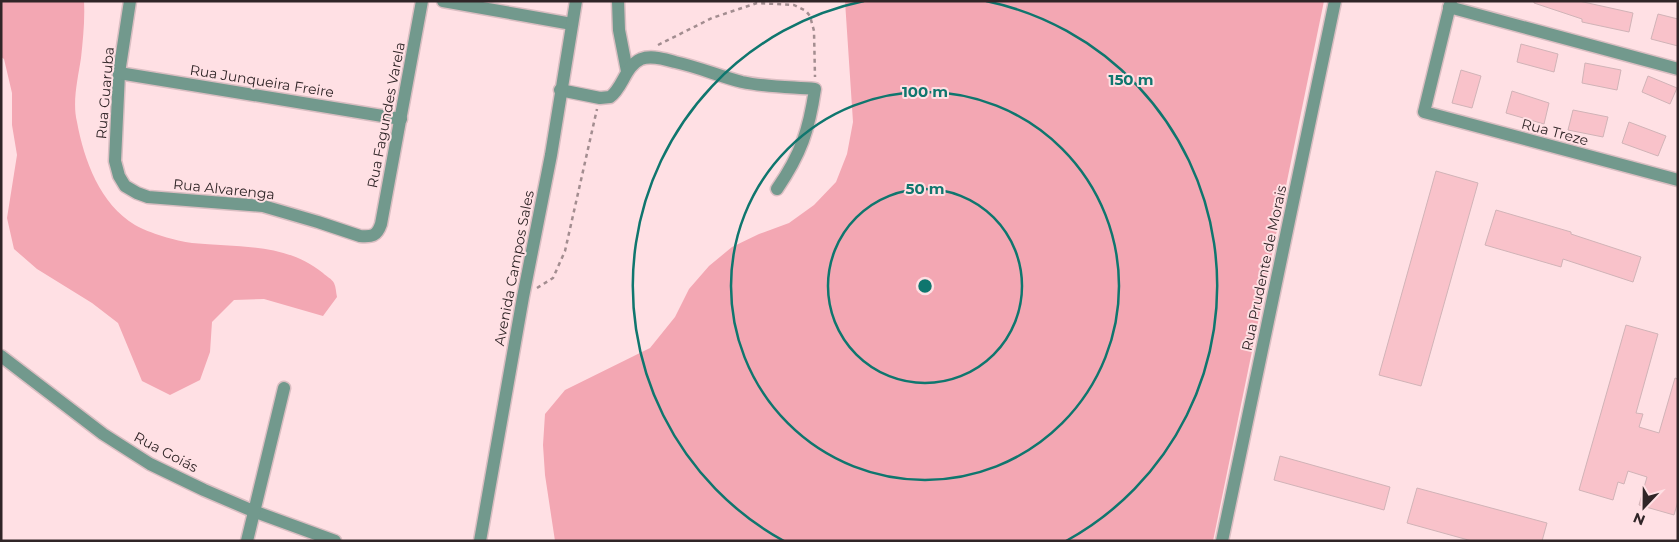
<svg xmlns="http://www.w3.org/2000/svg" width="1679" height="542" viewBox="0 0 1679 542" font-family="Montserrat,sans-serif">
<rect width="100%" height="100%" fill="#ffe0e4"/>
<!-- green -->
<g fill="#f3a7b3">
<path d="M1,1h83c1,19 -1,38 -3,57 -3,20 -9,44 -4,64 7,38 23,82 58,103 14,8 41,16 57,18 47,5 92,-1 131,30 3,3 9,6 11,10 2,4 2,10 3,14l-14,19 -59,-17 -30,1 -22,22 -2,30 -10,28 -30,15 -28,-14 -24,-58 -26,-20 -55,-34 -23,-20 -7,-31 10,-63 -5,-30v-32l-8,-34 -3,-2z"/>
<path d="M845,1h479l-111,540h-658l-10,-66 -2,-30 2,-31 20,-24 85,-42 25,-31 14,-28 20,-23 23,-19 27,-13 30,-11 25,-18 22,-23 11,-28 6,-32z"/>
</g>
<!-- building -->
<g fill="#f9c2ca" stroke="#d1b3b7">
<path d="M1534,1h45l54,12 -4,19 -47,-10v-3l-48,-16z"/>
<path d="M1658,14l20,5v27l-27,-7z"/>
<path d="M1521,44l37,10 -4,18 -37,-10z"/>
<path d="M1585,63l36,7 -4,20 -35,-7z"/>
<path d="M1461,70l20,6 -9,32 -20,-5z"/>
<path d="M1648,76l29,12 -7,16 -28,-12z"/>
<path d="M1512,91l37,12 -5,21 -38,-11z"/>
<path d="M1573,110l35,7 -5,20 -35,-7z"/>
<path d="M1629,122l37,14 -8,20 -36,-13z"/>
<path d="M1436,171l42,12 -57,203 -42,-11z"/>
<path d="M1496,210l75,22v2l70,23 -8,25 -70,-23 -2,8 -76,-22z"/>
<path d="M1626,325l32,9 -22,79 7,1 -4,13 20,6 16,-55 3,1v122l-4,14 -35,-10 8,-28 -19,-6 -4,13 -6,-2 -5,18 -34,-10z"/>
<path d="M1280,456l110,31 -6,23 -110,-30z"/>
<path d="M1417,488l130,35 -5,18h-70l-65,-18z"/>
</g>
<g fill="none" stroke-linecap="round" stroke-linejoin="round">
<defs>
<g id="minor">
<path d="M130,1l-11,72 -4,88 4,15 6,10 12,7 11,4 115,9 55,16 42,14c12,1 17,0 21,-12l41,-223"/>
<path d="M443,1l129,23"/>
<path d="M618,1l1,29 8,41"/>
<path d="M1451,1l-27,111 254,68"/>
<path d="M1449,7l229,62"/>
<path d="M119,73l282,46"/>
<path d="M560,90l40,8 10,-1c13,-9 15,-31 31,-38 10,-4 24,0 34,3 23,5 44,14 67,20 23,5 49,5 73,7 -6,41 -14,65 -38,100"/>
<path d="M1,356l102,78 47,30 54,26 49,21 82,30"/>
<path d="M247,541l37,-153"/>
<path d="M480,541l43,-244 28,-142 25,-154"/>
<path d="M1222,541l113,-540"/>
</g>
</defs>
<!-- minor casing -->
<use href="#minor" stroke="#dabec2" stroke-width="15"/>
<!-- path -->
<g stroke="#a38d90" stroke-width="2.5" stroke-dasharray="4 4" stroke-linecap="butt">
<path d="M658,45l54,-27 45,-15 37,2 12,6 4,5 4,15 1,46"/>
<path d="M537,288l16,-10 12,-27 32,-142"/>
</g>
<!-- minor -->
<use href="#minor" stroke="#72998d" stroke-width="12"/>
</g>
<!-- distance rings -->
<g fill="none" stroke="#0f766e" stroke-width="2.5">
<circle cx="925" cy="286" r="97"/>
<circle cx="925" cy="286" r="194"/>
<path d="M784 541A291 291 0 0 1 864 1M986 1A291 291 0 0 1 1066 541"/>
</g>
<g text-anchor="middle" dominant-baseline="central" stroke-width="4" stroke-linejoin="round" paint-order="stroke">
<!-- street labels -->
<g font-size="14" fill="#302527" stroke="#ffe0e4">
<text transform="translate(262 81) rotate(9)">Rua Junqueira Freire</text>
<text transform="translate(105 93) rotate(-85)">Rua Guaruba</text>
<text transform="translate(386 115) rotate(-79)">Rua Fagundes Varela</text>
<text transform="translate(1555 132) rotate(15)">Rua Treze</text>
<text transform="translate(224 189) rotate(6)">Rua Alvarenga</text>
<text transform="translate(514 268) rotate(-79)">Avenida Campos Sales</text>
<text transform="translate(1264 268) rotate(-78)">Rua Prudente de Morais</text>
<text transform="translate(166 452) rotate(28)">Rua Goiás</text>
</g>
</g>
<circle cx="925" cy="286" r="8" fill="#0f766e" stroke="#ffe0e4" stroke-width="2.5"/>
<g font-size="15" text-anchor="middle" font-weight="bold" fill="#0f766e" stroke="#ffe0e4" stroke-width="4" stroke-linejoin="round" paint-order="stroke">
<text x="1131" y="85">150 m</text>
<text x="925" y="97">100 m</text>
<text x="925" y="194">50 m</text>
</g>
<!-- border -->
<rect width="1679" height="542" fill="none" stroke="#302527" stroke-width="5"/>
<!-- north arrow -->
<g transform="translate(1644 507) rotate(202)" stroke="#ffe0e4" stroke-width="4" paint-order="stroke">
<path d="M0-4L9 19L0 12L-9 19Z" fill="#302527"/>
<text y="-8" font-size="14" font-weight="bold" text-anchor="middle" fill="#302527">N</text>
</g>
</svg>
